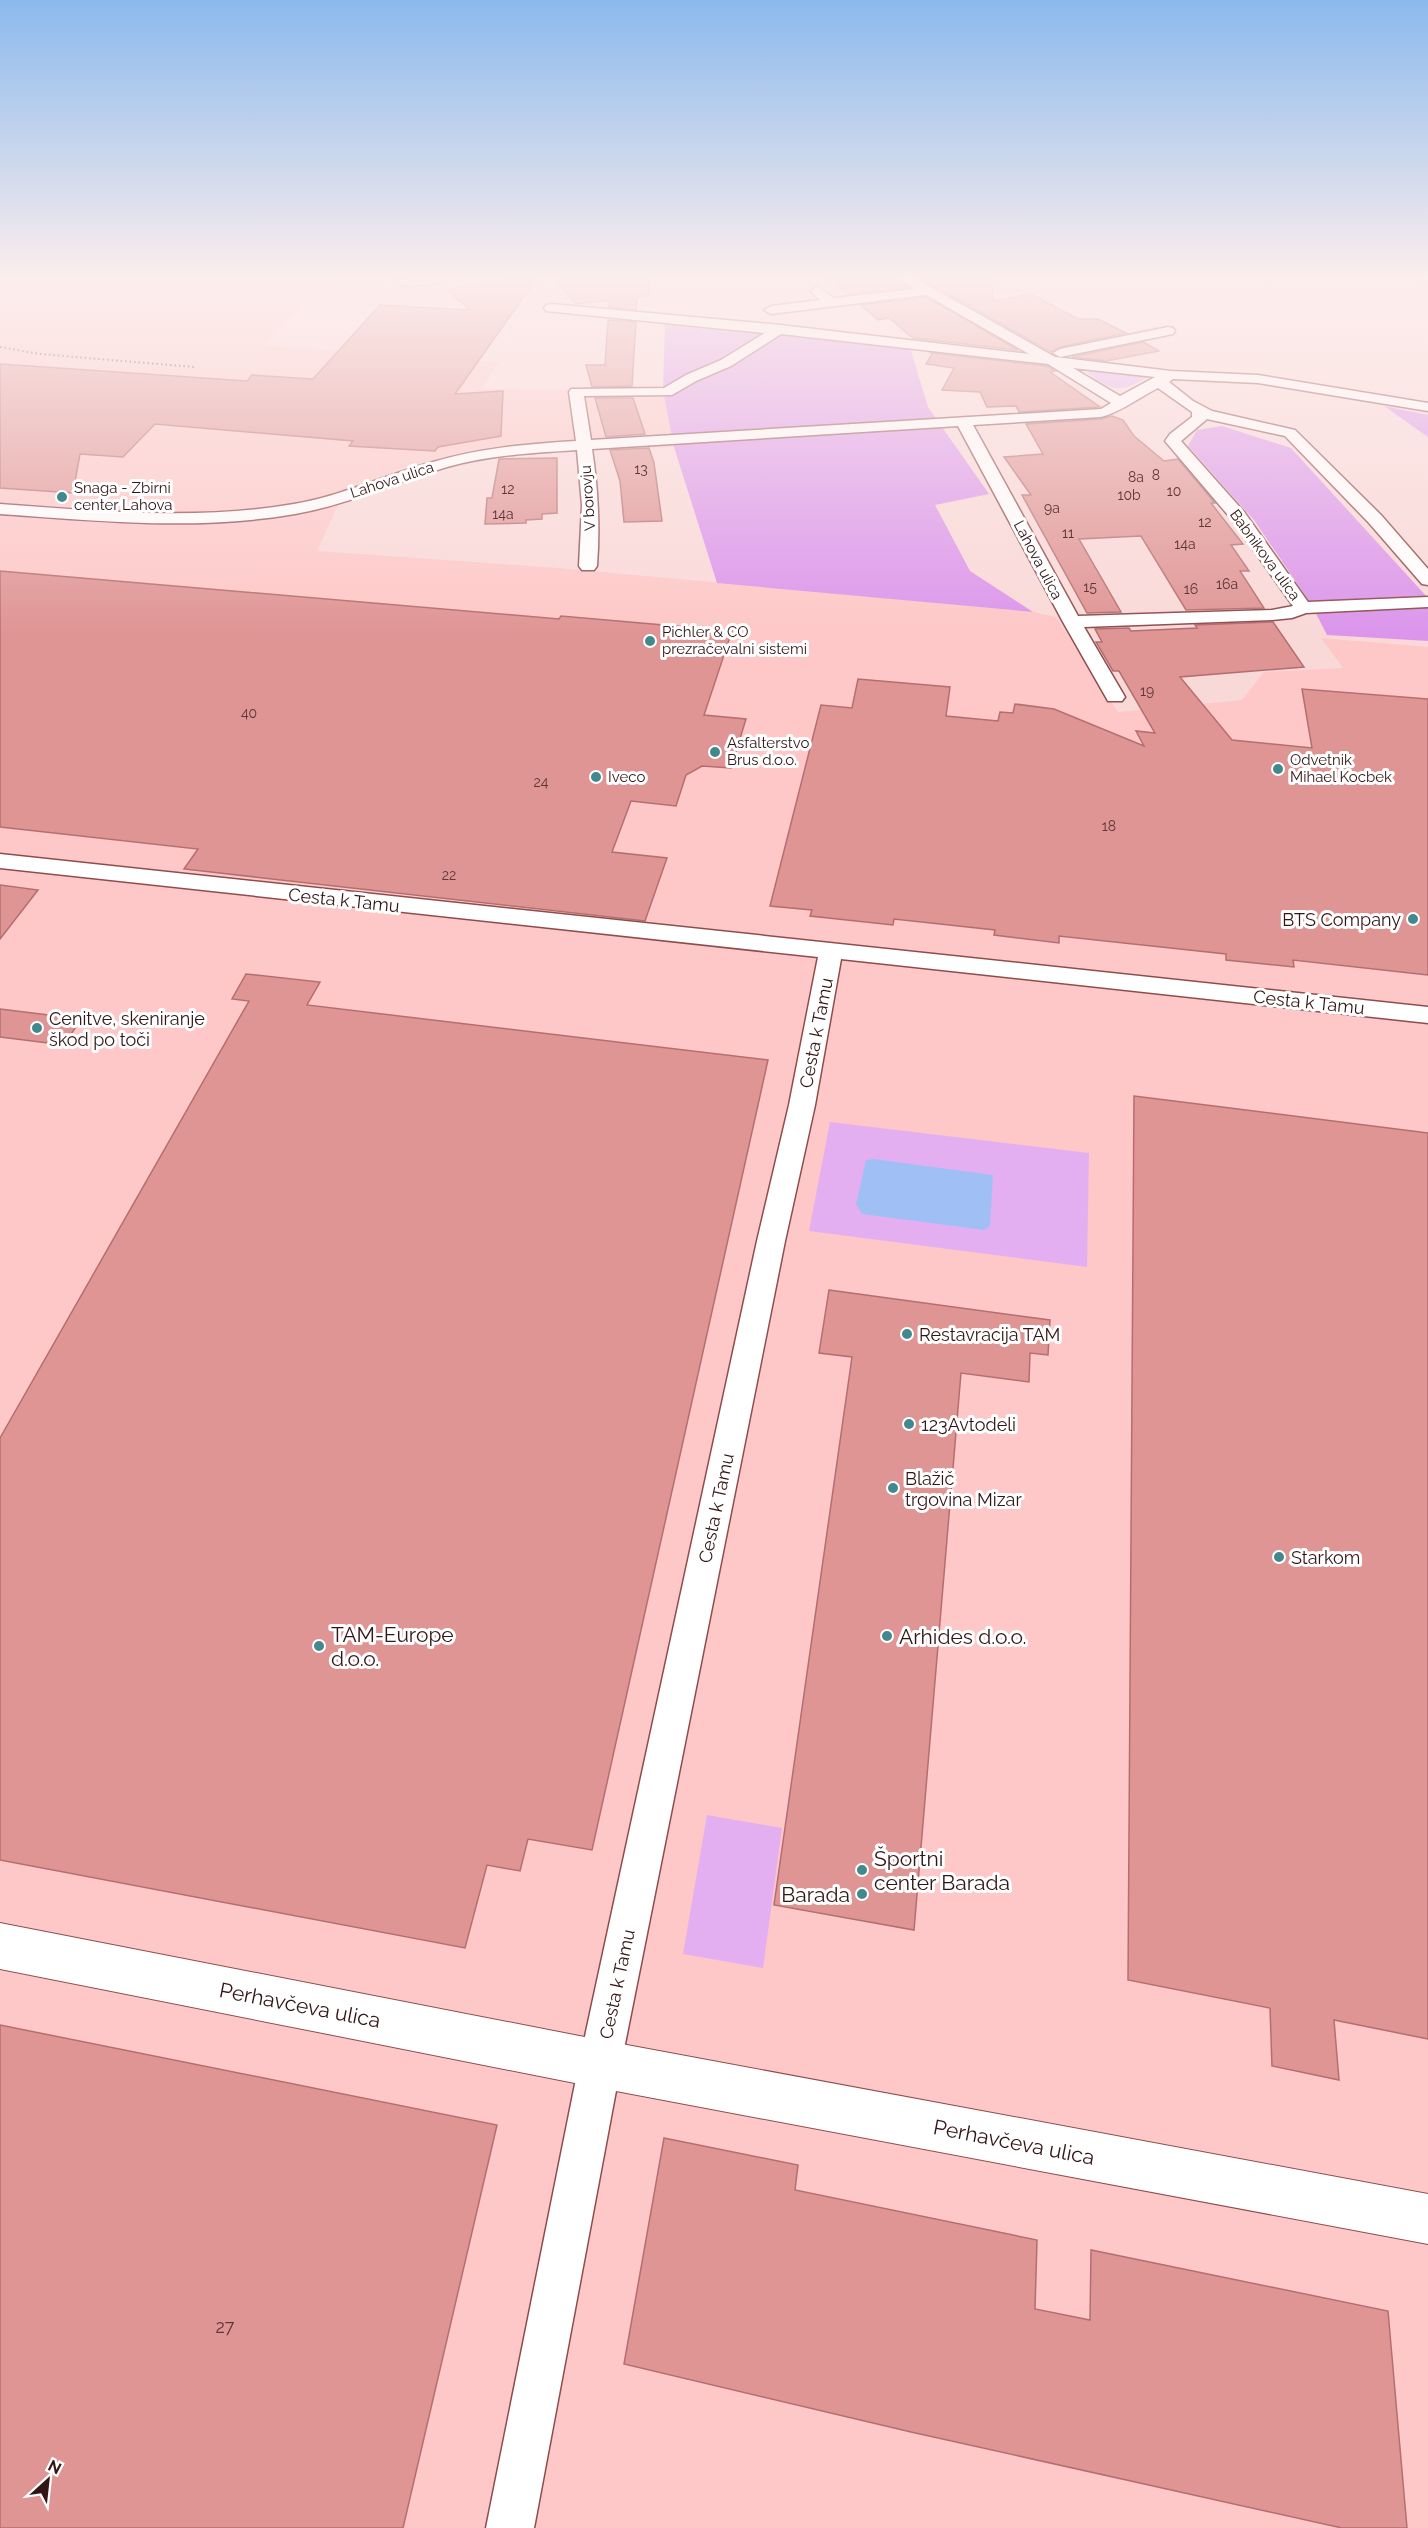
<svg xmlns="http://www.w3.org/2000/svg" width="1428" height="2528" viewBox="0 0 1428 2528" font-family="Raleway,sans-serif">
<rect width="100%" height="100%" fill="#f9d9d8"/>
<!-- built -->
<path fill="#fdc8c7" d="M0,278h404l-90,11 2,3 -52,53 235,17 -17,27 181,2 11,56 -80,2 -81,6 -74,15 -101,35 -21,46 242,17 474,44 23,5 62,95 124,-12 22,-28 79,-4 -22,-30 107,9v1881h-1428z"/>
<!-- green -->
<g fill="#e4aff1">
<path d="M1097,369l52,7c-26,16 -37,18 -62,-4z"/>
<path d="M830,1122l259,31 -2,114 -278,-36z"/>
<path d="M707,1815l75,13 -19,140 -80,-14z"/>
</g>
<!-- forest -->
<g fill="#db96eb">
<path d="M665,321l244,23 19,63 61,87 -54,11 35,66 63,41 -316,-29 -43,-136 -11,-56z"/>
<path d="M1384,406l44,9v22z"/>
<path d="M1222,426l69,22 137,150v43l-101,-6 -16,-31 -57,-84 -66,-74 9,-16z"/>
</g>
<!-- water -->
<path fill="#a0c0f5" d="M874,1159l119,16 -3,51 -6,4 -122,-16 -6,-10 10,-44z"/>
<!-- building -->
<g fill="#e09595" stroke="#b56e6f" stroke-width="1.5">
<path d="M518,278h19l-82,116 48,-3 -2,45 -63,11 -3,4 -86,-5 4,-5 -198,-17 -32,33 -43,-3 -7,39 -73,-5v-124l247,17 5,-6 61,4 67,-74 90,5 -23,-20z"/>
<path d="M554,278h94l1,18 -12,1 -1,13 -27,-3 1,-7 -34,4z"/>
<path d="M828,278h69l12,9 -61,7z"/>
<path d="M920,278h71l2,23 38,-7 47,25h20l28,14 -66,14 -9,5z"/>
<path d="M926,297l92,53 -105,-12 -24,-20 -11,2 -17,-15z"/>
<path d="M608,320l28,2 -4,64 -40,1 -6,-22h19z"/>
<path d="M1143,342l16,9 -53,10 -34,-4z"/>
<path d="M931,353l116,13 8,5 -5,1 50,35 -81,5 -3,-6 -29,1 -7,-15 -38,-2 12,-22 -28,-4 6,-10z"/>
<path d="M595,398h38l12,36 -39,3z"/>
<path d="M1112,416l11,4 11,16 30,25 14,-2 37,44h-4l32,41 -12,1 18,26h-9l24,37 -78,2 -45,-74 -62,3 42,73 -34,1 -65,-118h9l-27,-38 39,-3 -17,-30 75,-5z"/>
<path d="M649,448l5,15 8,58 -38,1 -4,-41 -10,-31z"/>
<path d="M557,458v55l-15,1v5l-16,1v3l-41,1 2,-26h5l7,-39z"/>
<path d="M0,571l559,48 2,-3 171,15 -28,84 42,4 -15,49 -29,-2 -16,9 -10,31 -45,-5 -19,51 55,6 -22,63 -461,-52 14,-20 -198,-22z"/>
<path d="M1273,622l31,45 -124,10 52,63 80,8 -10,-59 126,10v276l-135,-15 1,7 -68,-7v-6l-167,-18v7l-65,-8 1,-5 -101,-11 -1,6 -83,-9 2,-6 -42,-4 51,-201 31,3 6,-29 92,8 -4,29 52,5 2,-9 13,1 2,-9 39,5 90,37 -8,-15 19,2 -36,-62h-6l-17,-29h6l-7,-13 34,-1 2,3 66,-3 -2,-3z"/>
<path d="M0,885l38,5 -38,49z"/>
<path d="M246,974l74,8 -13,23 461,55 -176,790 -64,-11 -8,32 -33,-6 -22,83 -465,-88v-422l249,-437 -17,-2z"/>
<path d="M0,1009l81,10 -17,26 -64,-8z"/>
<path d="M1134,1096l294,37v906l-94,-19 5,60 -67,-14 -2,-58 -142,-28z"/>
<path d="M829,1290l221,30 -2,35 -18,-2 -1,29 -68,-9 -47,557 -140,-25 78,-548 -33,-4z"/>
<path d="M0,2025l497,100 -94,403h-403z"/>
<path d="M664,2138l134,27 -3,25 242,50 -2,69 55,11 1,-70 297,61 19,217h-65l-431,-96 -287,-68z"/>
</g>
<g fill="none" stroke-linecap="round" stroke-linejoin="round">
<defs>
<g id="minor">
<path d="M449,278c-7,6 -46,11 -53,5l1,-3z"/>
<path d="M899,278h16l140,79 116,14 87,4 170,28v8l-170,-28 -85,-4 -4,3 24,19 19,10 83,19 86,85 47,54v16l-6,-1 -53,-61 -84,-87 -78,-17 -26,22 64,72 63,89 120,-5v10l-122,6 -14,5 -20,2 -188,7 41,70 -3,4h-14l-45,-79 -105,-196 -366,23c6,39 8,78 5,117l-3,4h-12l-3,-4 3,-61 -5,-55c-44,3 -88,5 -130,17 -51,15 -100,38 -152,47 -98,17 -197,7 -295,0v-10c98,7 197,17 294,0 47,-8 92,-29 139,-42 47,-14 94,-18 143,-21l-7,-49 2,-3 93,-1 22,-13 35,-15 44,-27 -219,-22 -2,-3 2,-3 5,-1 229,21 249,29 -103,-59 -155,19 -7,-4 7,-4 49,-6 -10,-9 7,-4 17,11 81,-9zM781,334l267,30 63,39 -10,6 -510,31 -7,-44 88,-1 24,-14 35,-15zM1073,368l82,9 -35,19zM1158,388l34,24v5l-22,17 -5,7 68,80 60,85 -21,4 -194,6 -105,-191 128,-8c18,-4 39,-20 57,-29z"/>
<path d="M1168,327l5,1 2,3 -2,3 -113,23 -7,-4 7,-4z"/>
<path d="M0,854l1428,153v16l-587,-64 -26,146 -30,136 -164,823 -87,464h-48l93,-464 178,-823 32,-136 29,-148 -818,-89z"/>
</g>
<g id="tertiary">
<path d="M1419,278h9v5z"/>
<path d="M0,1923l600,117 828,154v50l-828,-156 -600,-119z"/>
</g>
</defs>
<!-- minor casing -->
<use href="#minor" stroke="#8f4c4d" stroke-width="3"/>
<!-- tertiary casing -->
<use href="#tertiary" stroke="#8f4c4d" stroke-width="2"/>
<!-- minor -->
<use href="#minor" fill="#fff" fill-rule="evenodd"/>
<!-- tertiary -->
<use href="#tertiary" fill="#fff" fill-rule="evenodd"/>
<!-- rail -->
<path stroke="#593c3c" stroke-width="2" stroke-dasharray="1.5 3" stroke-linecap="butt" d="M0,347l40,7 155,13"/>
</g>
<!-- sky -->
<linearGradient id="sky" x2="0" y2="1"><stop stop-color="#8bb9ed"/><stop offset="0.44" stop-color="#fceeed"/><stop offset="1" stop-color="#fceeed" stop-opacity="0"/></linearGradient>
<rect width="1428" height="632" fill="url(#sky)"/>
<!-- markers -->
<g fill="#41898c" stroke="#fff" stroke-width="2">
<circle cx="62" cy="497" r="6"/>
<circle cx="650" cy="641" r="6"/>
<circle cx="715" cy="752" r="6"/>
<circle cx="1278" cy="769" r="6"/>
<circle cx="596" cy="777" r="6"/>
<circle cx="1413" cy="919" r="6"/>
<circle cx="37" cy="1028" r="6"/>
<circle cx="907" cy="1334" r="6"/>
<circle cx="909" cy="1424" r="6"/>
<circle cx="893" cy="1488" r="6"/>
<circle cx="1279" cy="1557" r="6"/>
<circle cx="887" cy="1636" r="6"/>
<circle cx="319" cy="1646" r="6"/>
<circle cx="862" cy="1870" r="6"/>
<circle cx="862" cy="1894" r="6"/>
</g>
<g text-anchor="middle" dominant-baseline="central" stroke-width="6" stroke-linejoin="round" paint-order="stroke">
<!-- far-number labels -->
<g font-size="14" fill="#5e3636">
<text x="641" y="469">13</text>
<text x="1156" y="475">8</text>
<text x="1136" y="477">8a</text>
<text x="508" y="489">12</text>
<text x="1174" y="491">10</text>
<text x="1129" y="495">10b</text>
<text x="1052" y="508">9a</text>
<text x="503" y="514">14a</text>
<text x="1205" y="522">12</text>
<text x="1068" y="533">11</text>
<text x="1185" y="544">14a</text>
<text x="1227" y="584">16a</text>
<text x="1090" y="587">15</text>
<text x="1191" y="589">16</text>
<text x="1147" y="691">19</text>
<text x="249" y="713">40</text>
<text x="541" y="782">24</text>
<text x="1109" y="826">18</text>
<text x="449" y="875">22</text>
</g>
<!-- far-street labels -->
<g font-size="15" fill="#321616" stroke="#fff">
<text transform="translate(392 480) rotate(-18)">Lahova ulica</text>
<text transform="translate(588 498) rotate(-94)">V borovju</text>
<text transform="translate(1265 555) rotate(54)">Babnikova ulica</text>
<text transform="translate(1038 560) rotate(62)">Lahova ulica</text>
</g>
<!-- far-poi labels -->
<g font-size="15" fill="#321616" stroke="#fff" text-anchor="start">
<text x="74" y="488">Snaga - Zbirni<tspan x="74" dy="17">center Lahova</tspan></text>
<text x="662" y="632">Pichler &amp; CO<tspan x="662" dy="17">prezračevalni sistemi</tspan></text>
<text x="727" y="743">Asfalterstvo<tspan x="727" dy="17">Brus d.o.o.</tspan></text>
<text x="1290" y="760">Odvetnik<tspan x="1290" dy="17">Mihael Kocbek</tspan></text>
<text x="608" y="777">Iveco</text>
</g>
<!-- street labels -->
<g font-size="18" fill="#321616" stroke="#fff">
<text transform="translate(344 900) rotate(6)">Cesta k Tamu</text>
<text transform="translate(1309 1002) rotate(6)">Cesta k Tamu</text>
<text transform="translate(816 1033) rotate(-79)">Cesta k Tamu</text>
<text transform="translate(716 1508) rotate(-78)">Cesta k Tamu</text>
<text transform="translate(617 1984) rotate(-78)">Cesta k Tamu</text>
</g>
<!-- poi labels -->
<g font-size="18" fill="#321616" stroke="#fff" text-anchor="start">
<text x="1401" y="919" text-anchor="end">BTS Company</text>
<text x="49" y="1018">Cenitve, skeniranje<tspan x="49" dy="21">škod po toči</tspan></text>
<text x="919" y="1334">Restavracija TAM</text>
<text x="921" y="1424">123Avtodeli</text>
<text x="905" y="1478">Blažič<tspan x="905" dy="21">trgovina Mizar</tspan></text>
<text x="1291" y="1557">Starkom</text>
</g>
<!-- near-number labels -->
<g font-size="18" fill="#5e3636">
<text x="225" y="2326">27</text>
</g>
<!-- near-poi labels -->
<g font-size="21" fill="#321616" stroke="#fff" text-anchor="start">
<text x="331" y="1634">TAM-Europe<tspan x="331" dy="24">d.o.o.</tspan></text>
<text x="899" y="1636">Arhides d.o.o.</text>
<text x="874" y="1858">Športni<tspan x="874" dy="24">center Barada</tspan></text>
<text x="850" y="1894" text-anchor="end">Barada</text>
</g>
<!-- near-street labels -->
<g font-size="21" fill="#321616" stroke="#fff">
<text transform="translate(300 2005) rotate(11)">Perhavčeva ulica</text>
<text transform="translate(1014 2142) rotate(11)">Perhavčeva ulica</text>
</g>
</g>
<!-- north arrow -->
<g transform="translate(48 2480) rotate(27)" stroke="#ffffff" stroke-width="4.5" paint-order="stroke">
<path d="M0-4.5L10 22L0 15L-10 22Z" fill="#321616"/>
<text y="-9" font-size="16" font-weight="bold" text-anchor="middle" fill="#321616">N</text>
</g>
</svg>
